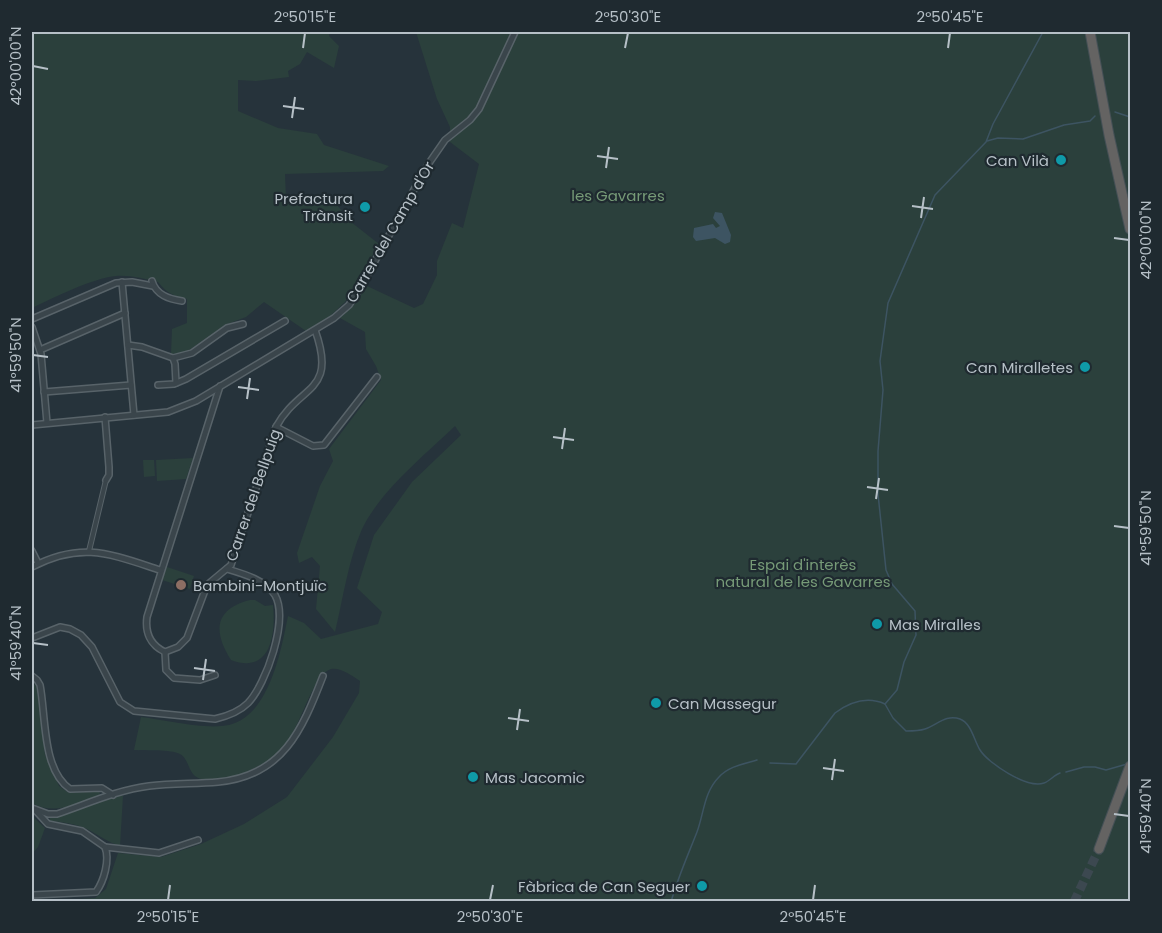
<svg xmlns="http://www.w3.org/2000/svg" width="1162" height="933" viewBox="0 0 1162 933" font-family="Poppins,sans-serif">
<rect width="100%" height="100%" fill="#26333b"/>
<!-- green -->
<g fill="#2b403c">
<path d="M32,32h298l-1,4 10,10 -5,22 -27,-16 -7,12 -12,7 1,6 -33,4 -18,-1v31l40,17 39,6 7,11 65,21 -6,5 -98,3 1,25h46l19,23 28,22 -34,58 -16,15 -23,14 -42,-29 -18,15 -21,8 -40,28 -14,1 1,-25 15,-6v-24c-14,-3 -20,-6 -29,-17 -14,-3 -27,-7 -42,-6 -23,2 -63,22 -84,32z"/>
<path d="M416,32h714v869l-1098,1 63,-4 11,-9 12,-36 43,4 40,-13 43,-20 43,-27 46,-60 26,-44 1,-12c-7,-5 -20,-14 -29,-12 -20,5 -33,71 -55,87 -17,12 -63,34 -81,20 -7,-6 -7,-18 -15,-22 -9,-5 -35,-3 -46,-4l7,-33c24,3 65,13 88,8 40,-9 52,-74 59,-109l16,7 17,16 57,-15 4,-12 -25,-24 17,-53 38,-53 49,-47 -6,-9c-31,30 -74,64 -93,103 -14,32 -19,70 -27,103l-19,-23 4,-43 -8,-9 -13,6 -2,-10 23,-67 13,-25 -4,-12 52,-69 -5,-14 -10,-17 -1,-17 -25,-14 14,-13 13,-19 47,22 9,-4 14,-29v-14l15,-38 11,5 16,-64 -29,-22v-15l-13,-28z"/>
<path d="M193,458l-7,21 -29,2 -1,-21z"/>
<path d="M143,460h11l1,16 -11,1z"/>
<path d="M167,567l27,9 -4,13 -28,-9z"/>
<path d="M250,600h5l10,6 8,-1c3,29 -2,70 -42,55 -18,-28 -17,-51 19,-60z"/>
<path d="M32,682l4,4 4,21 5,48 14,31 10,7 30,-2 1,3 -3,3c-21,8 -45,18 -65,6z"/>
<path d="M117,796h6l-3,50c-12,-4 -20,-10 -31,-16 -12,-6 -25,-8 -39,-9v-4l10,-1z"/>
<path d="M32,816l13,12 -7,19 -6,7z"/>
</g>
<!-- water -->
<path fill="#3d5462" d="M715,212l7,1 9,22 -1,7 -5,2 -10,-6 -19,3 -3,-4 1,-9 19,-4 3,4 4,-2 -7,-8z"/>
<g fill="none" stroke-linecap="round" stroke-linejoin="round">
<!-- stream -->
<g stroke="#3d5462" stroke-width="1.5">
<path d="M1115,112l15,5"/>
<path d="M987,141l11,-3 25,1 41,-14 26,-4 5,-5"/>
<path d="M885,704l12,-14 7,-28 12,-27 -1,-24 -23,-27 -6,-14 -8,-76v-43l5,-61 -3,-29 8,-58 47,-108 51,-53 7,-18 50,-92"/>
<path d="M770,763l26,1 39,-51c15,-11 32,-17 50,-9l8,14 13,13c6,0 13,0 19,-2 12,-4 21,-15 35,-10 11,4 14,21 20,31 8,13 47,39 64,33 6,-2 10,-8 16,-10"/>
<path d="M1066,772l18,-5h11l11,3 21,-6"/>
<path d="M671,902c7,-25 17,-47 26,-70 7,-19 7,-40 22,-55 10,-11 25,-13 38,-17"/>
</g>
<!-- trunk-tunnel -->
<path stroke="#3c4850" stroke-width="9" stroke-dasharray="9 4.5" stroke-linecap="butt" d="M1074,902l25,-53"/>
<defs>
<path id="pedestrian" d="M89,551l17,-71"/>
<g id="minor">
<path d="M152,281c4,14 17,18 30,20"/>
<path d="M122,282l12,133"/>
<path d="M32,319l84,-36 16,-1 21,4"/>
<path d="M32,327l9,27 6,69"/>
<path d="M128,345l14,2 31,11 19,-5 35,-25 16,-4"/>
<path d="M40,350l85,-37"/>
<path d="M173,358l2,6 1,19"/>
<path d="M158,385l16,-1 12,-5 99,-58"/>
<path d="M220,386l-73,231c-2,15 3,28 18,35l13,-5 9,-9 20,-53 24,-20 45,-138c23,-43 62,-33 39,-97"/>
<path d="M44,392l87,-7"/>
<path d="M105,417l4,50v8l-3,5"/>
<path d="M32,425l136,-13 28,-11 138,-83 15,-13 10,-15 68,-124 18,-26 25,-20 9,-11 36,-77"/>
<path d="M276,427l37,19 11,-1 53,-68"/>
<path d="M32,551l6,12"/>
<path d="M32,567c50,-26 78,-13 128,3"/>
<path d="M32,638l28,-11 10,2 11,6 11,12 28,55 14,9 81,8c13,-3 24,-7 33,-16 18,-19 41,-83 27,-108 -10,-15 -31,-21 -48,-26"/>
<path d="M165,652l1,18 8,8 26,2 15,-5"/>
<path d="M32,676l5,4 3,5c6,31 2,85 30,104l32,-1 11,7"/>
<path d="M32,808l16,6h9c30,-10 60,-24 92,-28 23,-3 46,-2 69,-4 65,-6 84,-52 105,-106"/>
<path d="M36,811l12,13 34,7 23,16 54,6 39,-13"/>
<path d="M32,895l64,-3c8,-11 14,-32 9,-45"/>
</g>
<g id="trunk">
<path d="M1090,32l19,103 21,94"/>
<path d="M1099,849l31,-83"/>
</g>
</defs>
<!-- pedestrian casing -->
<use href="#pedestrian" stroke="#586369" stroke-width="6"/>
<!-- minor casing -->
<use href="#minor" stroke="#586369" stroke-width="8"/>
<!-- trunk casing -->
<use href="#trunk" stroke="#455056" stroke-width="11"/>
<!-- pedestrian -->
<use href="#pedestrian" stroke="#3a454b" stroke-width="4"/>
<!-- minor -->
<use href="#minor" stroke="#3a454b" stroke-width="5"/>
<!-- trunk -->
<use href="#trunk" stroke="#646362" stroke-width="9"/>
</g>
<!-- ticks -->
<path fill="none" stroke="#b6c0c7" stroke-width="2" d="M303,48l2,-15M625,48l3,-15M948,48l2,-15M33,66l15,3M283,106l21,3M292,118l3,-21M597,156l21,3M606,168l3,-21M912,206l21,3M921,218l3,-21M1114,238l15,2M33,355l15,2M238,387l21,3M247,399l3,-21M553,437l21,3M562,449l3,-21M867,487l21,3M876,499l3,-21M1114,526l15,2M33,643l15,2M194,668l21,3M203,680l3,-21M508,718l21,3M517,730l3,-21M823,768l21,3M832,780l3,-21M1114,814l15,2M168,900l2,-15M490,900l3,-15M813,900l2,-15"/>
<!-- markers -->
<g fill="#0f9aa8" stroke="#1f2a30" stroke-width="2">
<circle cx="1061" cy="160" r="6"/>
<circle cx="365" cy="207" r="6"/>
<circle cx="1085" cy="367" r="6"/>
<circle cx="877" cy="624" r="6"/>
<circle cx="656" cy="703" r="6"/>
<circle cx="473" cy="777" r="6"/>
<circle cx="702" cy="886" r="6"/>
</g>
<circle fill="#8d6e63" stroke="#1f2a30" stroke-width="2" cx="181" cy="585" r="6"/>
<g text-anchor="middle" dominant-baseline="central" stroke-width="4.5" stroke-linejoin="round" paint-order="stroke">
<!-- poi labels -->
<g font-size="15" fill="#b6c0c7" stroke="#1f2a30" text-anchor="end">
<text x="1049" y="160">Can Vilà</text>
<text x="353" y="198">Prefactura<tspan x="353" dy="17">Trànsit</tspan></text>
<text x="1073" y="367">Can Miralletes</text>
<text x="193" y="585" text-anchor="start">Bambini-Montjuïc</text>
<text x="889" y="624" text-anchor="start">Mas Miralles</text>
<text x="668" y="703" text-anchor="start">Can Massegur</text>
<text x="485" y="777" text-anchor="start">Mas Jacomic</text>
<text x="690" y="886">Fàbrica de Can Seguer</text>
</g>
<!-- park labels -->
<g font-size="15" fill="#769a77" stroke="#1f2a30">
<text x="618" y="195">les Gavarres</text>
<text x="803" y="564">Espai d'interès<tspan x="803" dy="17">natural de les Gavarres</tspan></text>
</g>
<!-- street labels -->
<g font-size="15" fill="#b6c0c7" stroke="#1f2a30">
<text transform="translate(390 232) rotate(-60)">Carrer del Camp d'Or</text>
<text transform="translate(253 495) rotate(-71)">Carrer del Bellpuig</text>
</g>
</g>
<!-- border -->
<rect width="1162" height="933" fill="none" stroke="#1f2a30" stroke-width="66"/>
<rect x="33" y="33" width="1096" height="867" fill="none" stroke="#b6c0c7" stroke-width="2"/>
<g font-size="15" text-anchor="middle" fill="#b6c0c7">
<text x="305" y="22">2°50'15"E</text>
<text x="628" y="22">2°50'30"E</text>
<text x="950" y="22">2°50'45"E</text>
<text transform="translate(16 66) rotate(-90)" y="5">42°00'00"N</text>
<text transform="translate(1146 240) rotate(-90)" y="5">42°00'00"N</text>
<text transform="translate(16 355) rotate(-90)" y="5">41°59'50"N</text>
<text transform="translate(1146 528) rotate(-90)" y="5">41°59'50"N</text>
<text transform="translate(16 643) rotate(-90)" y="5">41°59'40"N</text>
<text transform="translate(1146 816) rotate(-90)" y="5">41°59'40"N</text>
<text x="168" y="922">2°50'15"E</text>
<text x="490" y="922">2°50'30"E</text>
<text x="813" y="922">2°50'45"E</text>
</g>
</svg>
